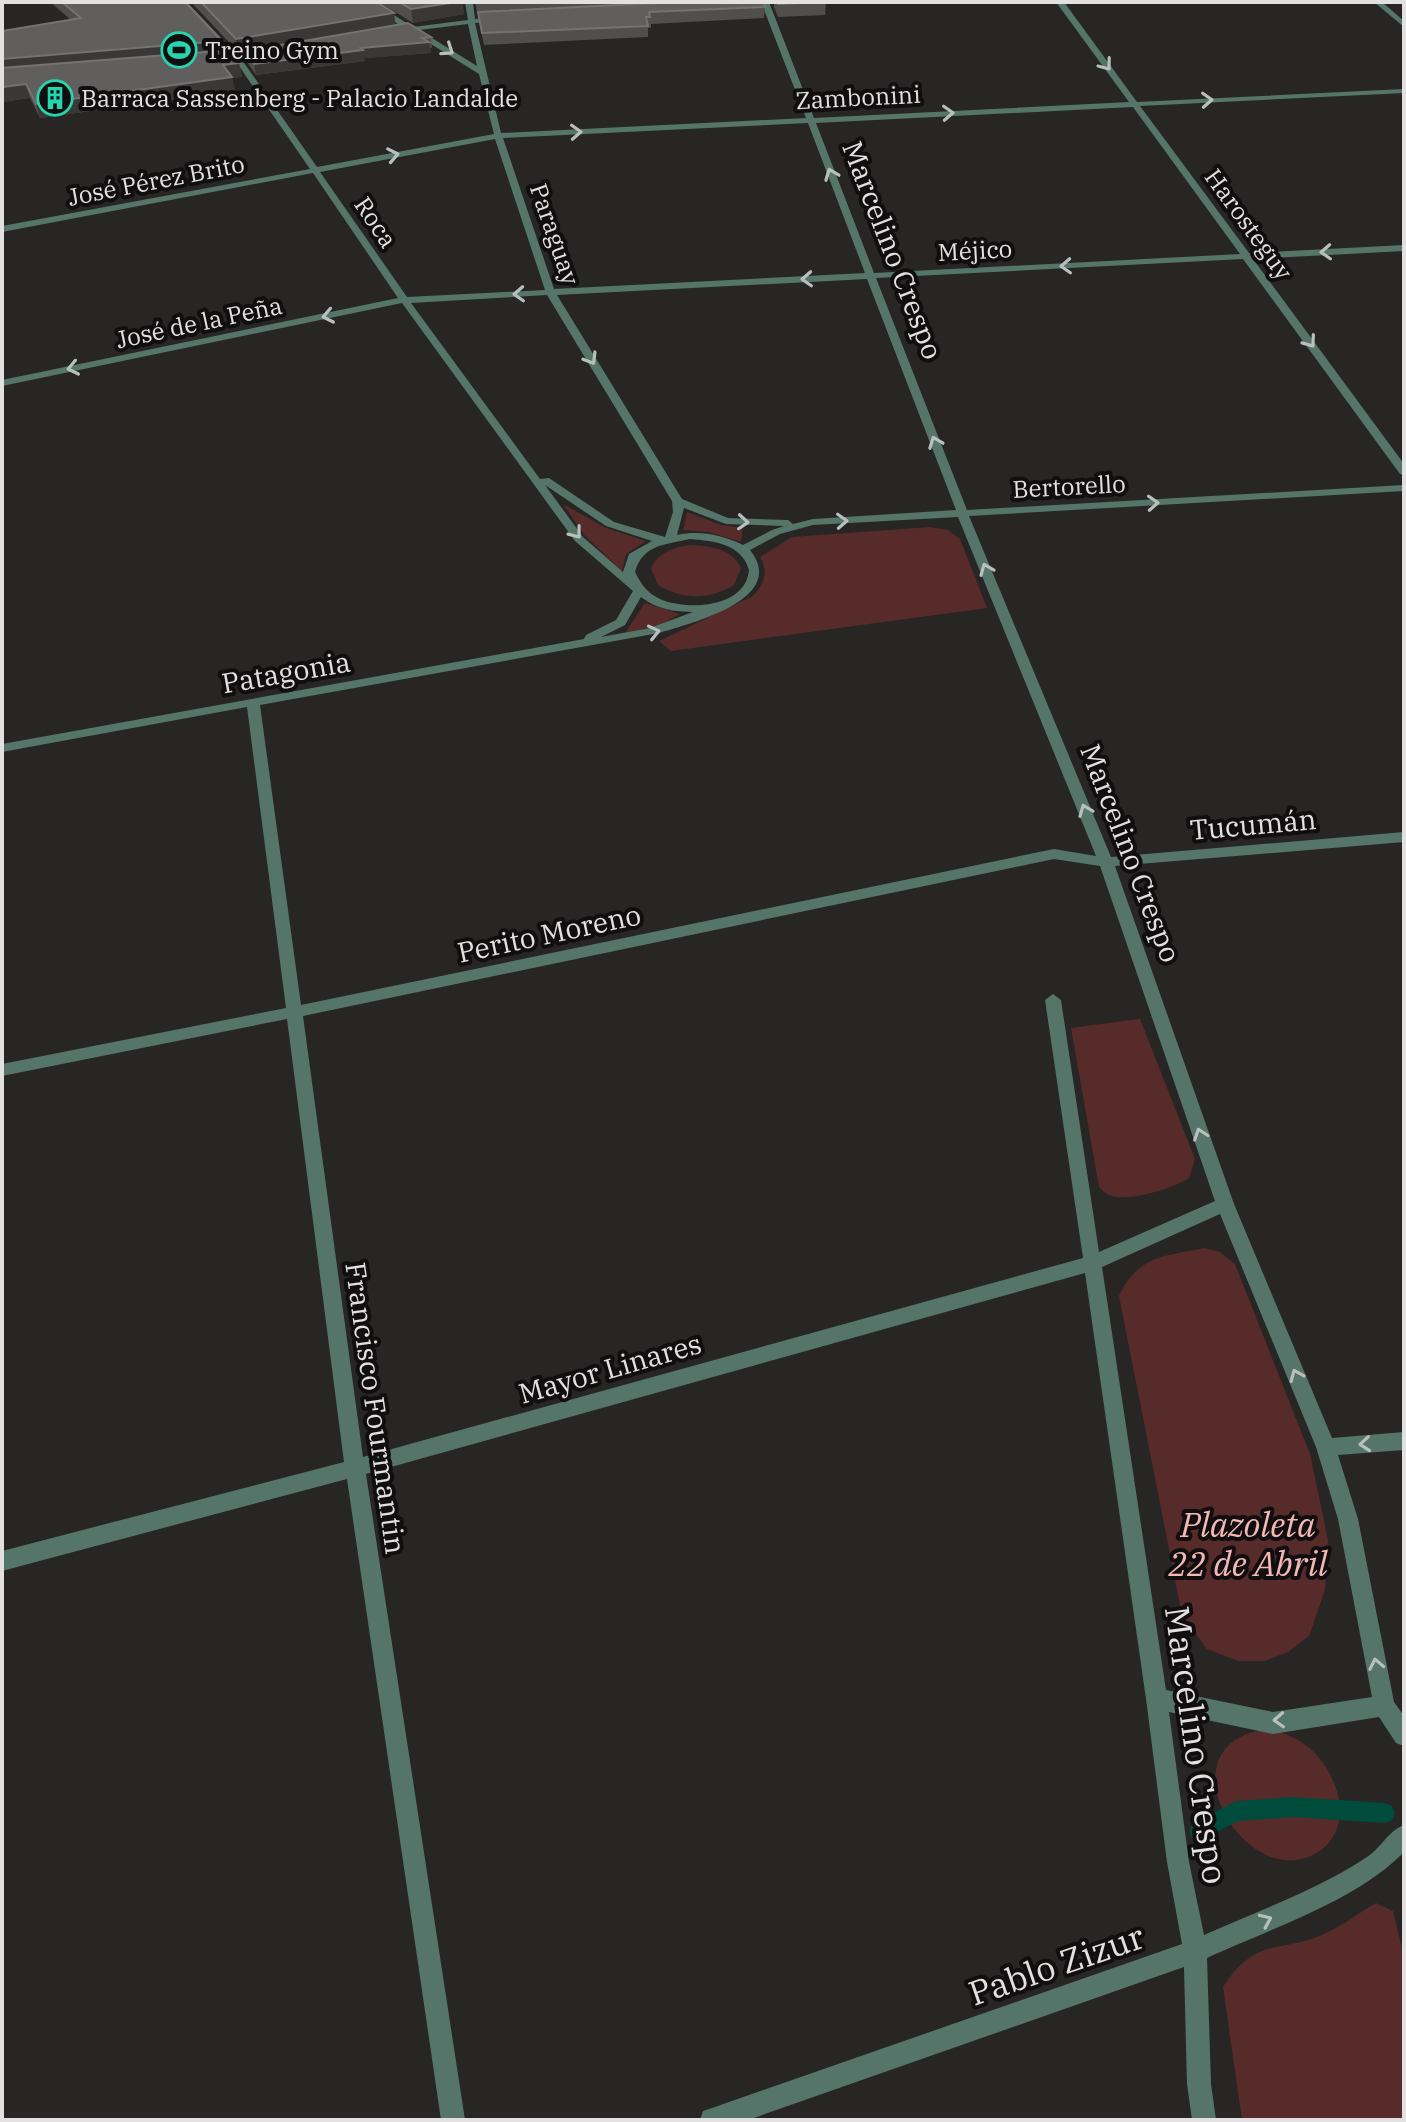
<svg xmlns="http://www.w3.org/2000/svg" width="1406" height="2122" viewBox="0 0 1406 2122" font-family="'IBM Plex Serif',serif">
<rect width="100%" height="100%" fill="#282525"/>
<!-- green -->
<g fill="#572b2a">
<path d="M563,504l43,24 40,13 -20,13 -4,17 -37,-35z"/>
<path d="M687,512l34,13 22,3 -2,14 -32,-10 -26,-2z"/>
<path d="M930,527l18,3 12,9 27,69 -316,43 -12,-10 94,-45c11,-13 16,-23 7,-39l32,-20z"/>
<path d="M690,545c21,1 41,3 51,23l-7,17c-24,15 -52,15 -76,0l-7,-17c8,-16 21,-20 39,-23z"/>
<path d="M645,603l35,11 -20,11 -35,8z"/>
<path d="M1140,1019l55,140 -6,19c-15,10 -62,25 -80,17 -4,-1 -6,-5 -10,-8l-28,-159z"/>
<path d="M1205,1248l15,4 15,12 75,190 18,86 -3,50 -16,46 -21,16 -23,9h-27l-31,-12 -25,-34 -63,-319c19,-41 47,-40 86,-48z"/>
<path d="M1269,1729c14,4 27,8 39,18 34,27 50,91 0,110 -70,27 -147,-116 -39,-128z"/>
<path d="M1376,1903l17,8 11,45v164h-162l-19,-133c34,-53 59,-32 105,-55 17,-8 32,-20 48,-29z"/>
</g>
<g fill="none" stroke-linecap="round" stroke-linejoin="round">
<!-- stream -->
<path fill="#004c3c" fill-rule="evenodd" d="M1292,1797l93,6 7,3 3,7 -3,7 -7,3 -93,-6 -54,4 -39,20 -7,-3 -3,-7 3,-7 44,-23z"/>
<!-- minor -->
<g fill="#55756a" fill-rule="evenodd">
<path d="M179,2h8l51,54 32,-5v4l-28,5 75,107 177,-33 -15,-60 -69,-43 -17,2v-4l11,-1 -40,-26h9l40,25 55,-7 -3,-18h8l2,17 28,-3v4l-28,3 26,110 305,-15 -45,-116h8l45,116 315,-16 -73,-100h8l73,100 267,-13v4l-264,13 109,147 155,-8v6l-151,8 151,205v11l-4,-1 -157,-215 -367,19 91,232 437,-25v6l-435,25 142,341 293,-25v10l-289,24 119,338 98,234 72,-6v18l-66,5 20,64 36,183 10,14v30l-8,-3 -17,-26 -106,17 -104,-22 20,150 15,73c54,-24 113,-45 163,-78 14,-9 21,-26 37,-32v27c-46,48 -136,78 -197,106l4,126 5,36h-24l-5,-36 -3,-117 -436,153h-48l3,-9 9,-3 470,-164 -15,-82 -21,-163 -61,-426 -719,201 99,646h-24l-94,-641 -345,92v-20l342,-89 -57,-443 -285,57v-12l284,-56 -39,-301 -245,45v-8l582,-105 2,-4 30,-15 17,-29 -58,-50 -173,-238 -400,83v-6l396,-82 -85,-125 -311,59v-6l308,-57 -71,-103 -4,-5 -23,3v-4l19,-3zM468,24l9,42 -58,-36zM1133,107l107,147 -366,19 -58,-150zM808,123l57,150 -311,16 -51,-151zM495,139l50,151 -138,7 -87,-125zM867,279l89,231 -143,9 -20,5 -5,-4 -60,-2 -46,-19 -125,-204zM547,295l125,206 1,11 -8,25 -51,-15 -65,-44 -9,1 -129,-176zM545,485l61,41 46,15 -23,13 -6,18 -40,-35zM684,508l42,16 58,2 -12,4 -29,15c-21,-10 -43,-15 -66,-10zM958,517l138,339 -42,-7 -753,156 -41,-300 399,-72c33,-10 130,-34 91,-83l30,-16 33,-9zM690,539c24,2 52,5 59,31 -3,38 -62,41 -89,29 -13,-6 -19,-15 -25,-27 8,-28 30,-27 55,-33zM641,597c15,12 34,15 52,15l-43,16 -49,9 24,-12zM1054,859l46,7 115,335 -116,51 -38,-252 -8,-6 -8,6 38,258 -720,199 -60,-441zM1220,1214l96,233 22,72 34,178 -99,15 -107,-22 -64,-423z"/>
<path d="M1374,2h8l22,19v6z"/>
</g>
</g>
<!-- wall -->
<g fill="#514e4e">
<path d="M50,2h135l39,49 15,12 3,14 -10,1 3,13 -195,27 -10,-20 -28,4 69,-82z"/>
<path d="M191,2h186l19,23 35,12 1,11h-2l1,5 -67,5 1,3 -109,14 -9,-13 -2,-10 -6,1z"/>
<path d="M379,2h83l2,12 -51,9z"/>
<path d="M475,2h288l2,5 -1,11 -113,6v4h-3v9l-164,8z"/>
<path d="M774,2h52l-1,13 -47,2 -4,-10z"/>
</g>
<!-- shaded-wall -->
<g fill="#3a3737">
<path d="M457,2h5l2,12 -51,9 -2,-14z"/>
<path d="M394,13l2,13 -157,27 -3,-14z"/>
<path d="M222,41l3,14 -223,18v-14z"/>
<path d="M429,42l2,11 -67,5 1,3 -109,14 -2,-11 107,-16z"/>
<path d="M239,63l3,14 -10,1 3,13 -195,27 -4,-14 187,-39z"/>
<path d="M26,84l4,14 -28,4v-15z"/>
</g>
<!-- building -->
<g fill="#615e5e" stroke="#757272" stroke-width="2">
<path d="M62,2h123l37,39 -220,18v-28l79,-13z"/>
<path d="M201,2h176l17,11 -158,26z"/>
<path d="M399,2h58l-46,7z"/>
<path d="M678,2h85l2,5 -116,5 1,5h-4l2,9 -166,7 -4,-21z"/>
<path d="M778,2h47l-47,2z"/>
<path d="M408,23l23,14 -9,1 7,4 -68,6 2,2 -109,14 -9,-13z"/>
<path d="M231,50l8,13 -16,2 9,12 -196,27 -10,-20 -24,3v-19z"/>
</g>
<!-- one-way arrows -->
<defs><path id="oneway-chevron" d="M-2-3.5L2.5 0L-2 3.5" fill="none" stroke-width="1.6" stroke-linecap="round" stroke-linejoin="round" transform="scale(2)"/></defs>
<g stroke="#b8c0bd">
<use href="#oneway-chevron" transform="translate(448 50) rotate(34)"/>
<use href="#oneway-chevron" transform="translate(1106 65) rotate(53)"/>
<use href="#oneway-chevron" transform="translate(1207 100) rotate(-3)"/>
<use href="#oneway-chevron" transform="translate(948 113) rotate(-3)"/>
<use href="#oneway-chevron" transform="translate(576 132) rotate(-3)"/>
<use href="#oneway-chevron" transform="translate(393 155) rotate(-11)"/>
<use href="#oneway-chevron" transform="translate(831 174) rotate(-111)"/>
<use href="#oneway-chevron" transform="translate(1326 252) rotate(177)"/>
<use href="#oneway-chevron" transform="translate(1066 266) rotate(177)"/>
<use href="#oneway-chevron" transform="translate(807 279) rotate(177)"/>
<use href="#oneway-chevron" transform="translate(519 294) rotate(177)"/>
<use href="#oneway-chevron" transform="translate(328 316) rotate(168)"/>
<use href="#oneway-chevron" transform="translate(1310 342) rotate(54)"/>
<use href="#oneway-chevron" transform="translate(591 359) rotate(59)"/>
<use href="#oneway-chevron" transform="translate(73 368) rotate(168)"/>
<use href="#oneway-chevron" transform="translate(935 442) rotate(-111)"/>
<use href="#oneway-chevron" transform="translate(1153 503) rotate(-3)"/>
<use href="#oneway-chevron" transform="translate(842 521) rotate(-3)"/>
<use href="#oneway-chevron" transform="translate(743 522) rotate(4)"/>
<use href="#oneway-chevron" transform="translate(576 533) rotate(52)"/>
<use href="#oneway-chevron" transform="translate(986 569) rotate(-112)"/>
<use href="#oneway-chevron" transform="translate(654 632) rotate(-13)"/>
<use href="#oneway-chevron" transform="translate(1085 810) rotate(-112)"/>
<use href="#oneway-chevron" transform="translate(1200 1134) rotate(-109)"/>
<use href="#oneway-chevron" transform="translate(1296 1375) rotate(-113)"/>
<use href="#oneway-chevron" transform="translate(1365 1444) rotate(175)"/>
<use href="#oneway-chevron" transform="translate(1376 1664) rotate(-101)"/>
<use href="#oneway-chevron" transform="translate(1279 1720) rotate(177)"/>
<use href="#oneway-chevron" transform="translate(1266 1920) rotate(-24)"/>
</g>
<!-- icons -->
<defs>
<symbol id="stadium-ring" viewBox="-11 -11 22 22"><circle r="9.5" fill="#100e0e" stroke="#26d5ae" stroke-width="1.5"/><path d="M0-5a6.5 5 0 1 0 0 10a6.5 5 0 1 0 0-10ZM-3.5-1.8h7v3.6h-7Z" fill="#26d5ae"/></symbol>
<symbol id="building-ring" viewBox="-11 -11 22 22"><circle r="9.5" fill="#100e0e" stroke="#26d5ae" stroke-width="1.5"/><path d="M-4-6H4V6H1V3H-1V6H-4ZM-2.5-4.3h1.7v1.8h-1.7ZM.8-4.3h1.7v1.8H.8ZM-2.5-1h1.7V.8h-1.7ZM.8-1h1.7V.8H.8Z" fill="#26d5ae"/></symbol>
</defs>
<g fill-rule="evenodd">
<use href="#stadium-ring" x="159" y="30" width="40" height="40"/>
<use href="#building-ring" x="35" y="78" width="40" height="40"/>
</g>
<g text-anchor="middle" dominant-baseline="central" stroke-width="8" stroke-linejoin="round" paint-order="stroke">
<!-- far-poi labels -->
<g font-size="24" fill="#e2e0e0" stroke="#100e0e" text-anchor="start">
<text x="205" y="50">Treino Gym</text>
<text x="81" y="98">Barraca Sassenberg - Palacio Landalde</text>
</g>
<!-- far-street labels -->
<g font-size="24" fill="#e2e0e0" stroke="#100e0e">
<text transform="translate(858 97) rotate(-3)">Zambonini</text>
<text transform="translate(156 180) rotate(-11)">José Pérez Brito</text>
<text transform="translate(376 222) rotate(56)">Roca</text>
<text transform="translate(1249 224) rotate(54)">Harosteguy</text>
<text transform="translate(555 234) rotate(71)">Paraguay</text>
<text transform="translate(975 250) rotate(-3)">Méjico</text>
<text transform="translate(199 322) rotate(-12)">José de la Peña</text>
<text transform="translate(1069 486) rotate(-3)">Bertorello</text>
</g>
<!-- street labels -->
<g font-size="28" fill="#e2e0e0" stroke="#100e0e">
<text transform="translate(893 250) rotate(69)">Marcelino Crespo</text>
<text transform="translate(286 672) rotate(-10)">Patagonia</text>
<text transform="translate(1253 824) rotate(-5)">Tucumán</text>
<text transform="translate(1131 853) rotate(69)">Marcelino Crespo</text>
<text transform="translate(549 933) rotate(-12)">Perito Moreno</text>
<text transform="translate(610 1368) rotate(-16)">Mayor Linares</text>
<text transform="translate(376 1408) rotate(82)">Francisco Fourmantin</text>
</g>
<!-- near-park labels -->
<g font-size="34" font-style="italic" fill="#f4b7b4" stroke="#100e0e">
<text x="1248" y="1524">Plazoleta<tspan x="1248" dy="39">22 de Abril</tspan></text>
</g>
<!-- near-street labels -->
<g font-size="34" fill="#e2e0e0" stroke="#100e0e">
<text transform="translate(1197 1745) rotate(82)">Marcelino Crespo</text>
<text transform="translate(1056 1964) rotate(-19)">Pablo Zizur</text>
</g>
</g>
<!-- border -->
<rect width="1406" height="2122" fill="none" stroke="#e2e0e0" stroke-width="8"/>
</svg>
